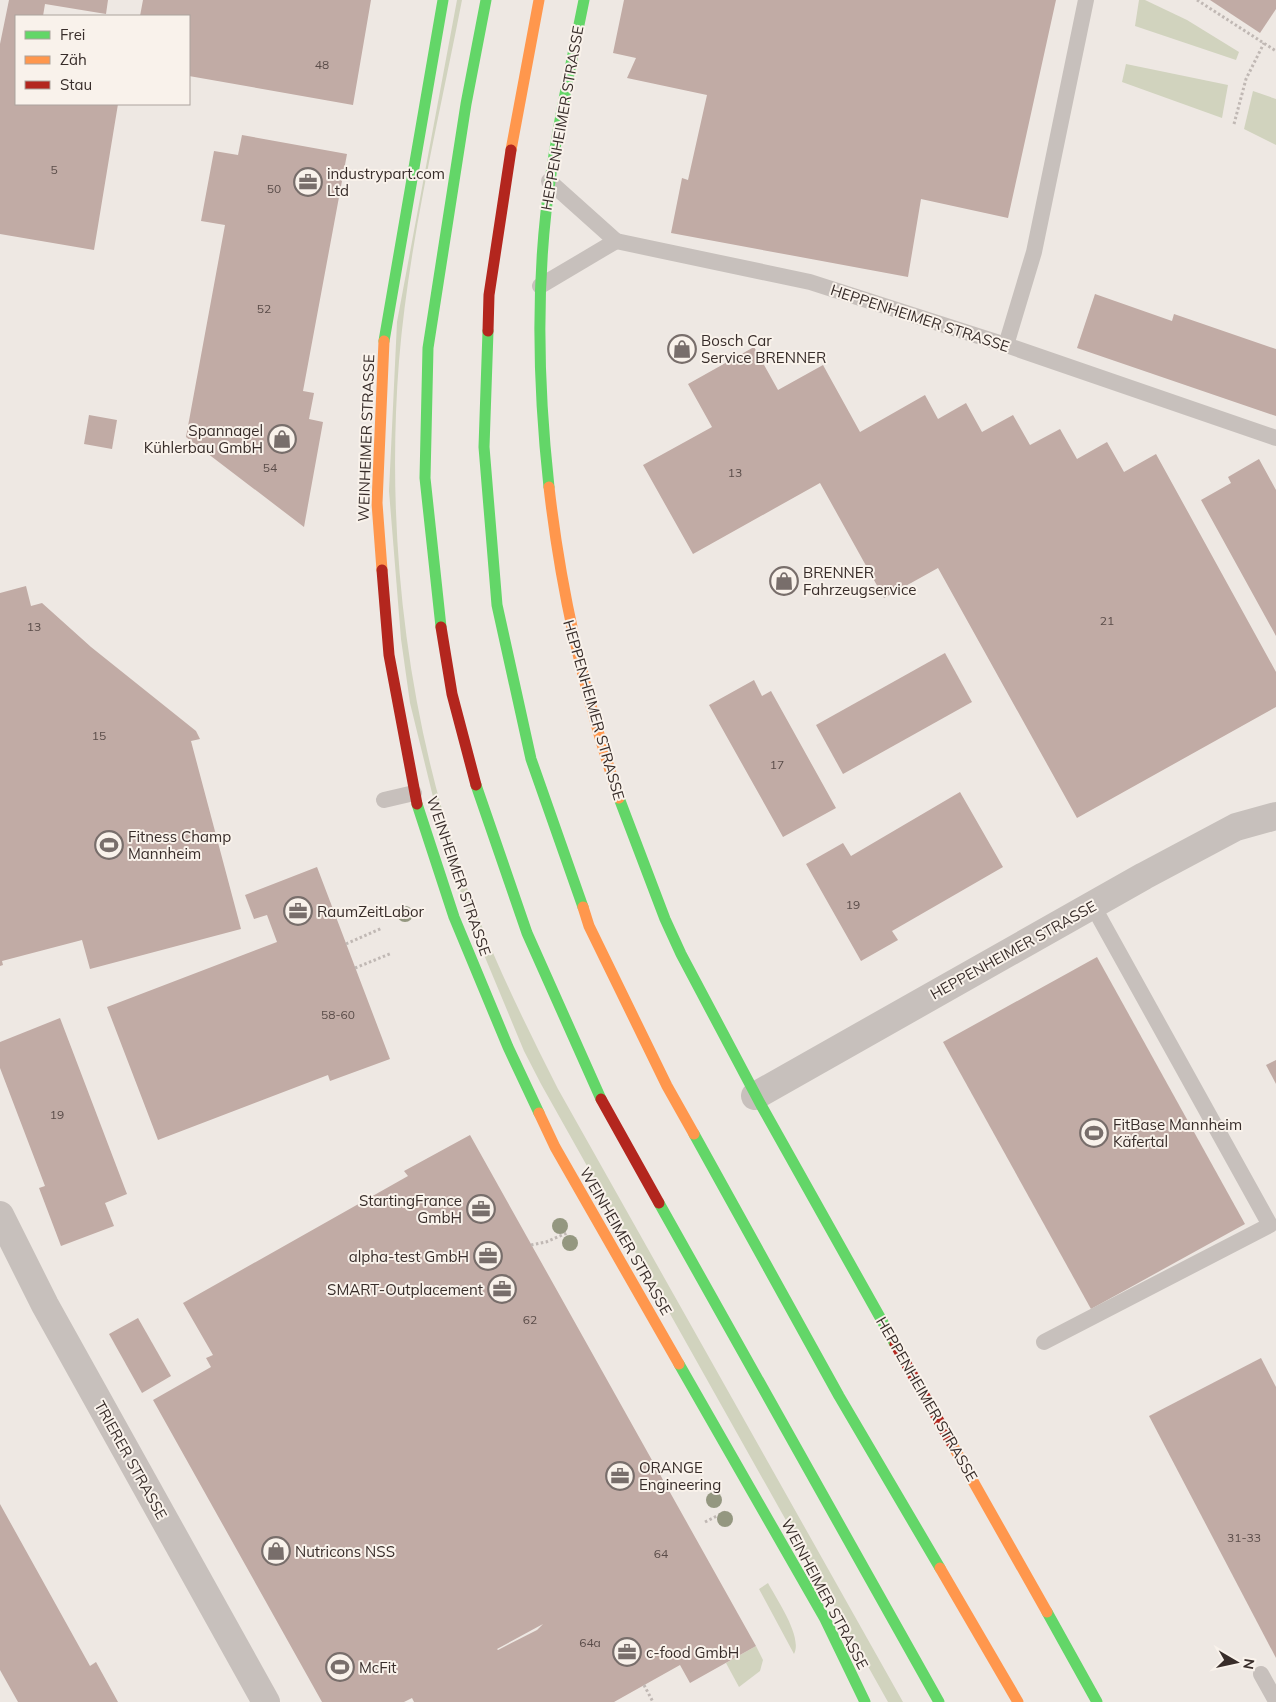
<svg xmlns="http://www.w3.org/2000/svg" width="1276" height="1702" viewBox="0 0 1276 1702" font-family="Mulish,sans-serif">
<rect width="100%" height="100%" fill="#eee8e3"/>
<!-- green -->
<g fill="#d1d3be">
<path d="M457,0h5c-23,119 -53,240 -63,361 -13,167 6,341 59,501 26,78 63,154 100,227l345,613h-15l-347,-618 -17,-33 -47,-113 -31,-88 -36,-147 -9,-64 -12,-148 8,-169z"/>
<path d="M1139,0h6l42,20 52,32 -3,8 -101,-34z"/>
<path d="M1126,64l102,21 -6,33 -100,-36z"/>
<path d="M1253,91l23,8v46l-32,-16z"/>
<path d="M768,1583c9,17 35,54 26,71l-35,-65z"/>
<path d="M756,1646l7,14 -3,11 -21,16 -13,-24z"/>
</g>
<!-- building -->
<g fill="#c1aba5" fill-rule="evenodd">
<path d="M9,0h99l-2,14 -61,-10 -2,12h-27v88h102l-24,146 -94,-16v-190z"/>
<path d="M143,0h228l-18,105 -164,-29v-60h-49z"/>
<path d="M624,0h432l-48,218 -87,-19 -13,78 -237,-44 11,-55 6,2 19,-85 -80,-17 9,-20 -23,-5z"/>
<path d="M1210,0h66v9l-16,24z"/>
<path d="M242,135l105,19 -44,237 11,2 -5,26 14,3 -19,105 -118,-90 39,-212 -24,-4 13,-70 24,4z"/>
<path d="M1095,294l77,27 2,-7 102,35v67l-199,-68z"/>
<path d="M754,347l24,43 45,-25 37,67 65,-37 13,24 28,-16 16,29 31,-17 17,30 30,-16 17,30 30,-17 17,30 32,-18 120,218v35l-199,111 -139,-250 -54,30 -64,-115 -127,71 -50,-89 69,-38 -24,-43z"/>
<path d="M89,415l28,5 -5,29 -28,-5z"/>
<path d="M1259,459l17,31v146l-75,-136 30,-17 -3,-6z"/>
<path d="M26,586l5,20 11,-3 49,44 105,84 4,8 -9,2 50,188 -151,40 -8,-29 -80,21 1,4 -3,1v-373z"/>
<path d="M945,653l27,49 -129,72 -27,-49z"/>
<path d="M754,680l8,16 9,-5 65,117 -53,29 -74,-132z"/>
<path d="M960,792l43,75 -111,64 6,9 -37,21 -55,-97 37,-21 8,13z"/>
<path d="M317,867l73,192 -60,22 -2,-6 -170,65 -51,-133 170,-65 -10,-27 -13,4 -9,-24z"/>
<path d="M1097,957l148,267 -154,85 -148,-267z"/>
<path d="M60,1018l67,176 -22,9 9,23 -53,20 -22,-58 6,-2 -45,-118v-26z"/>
<path d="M1276,1060v24l-10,-19z"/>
<path d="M470,1135l286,511 -66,37 -10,-18 -66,37h-200l-2,-4 -8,4h-82l-169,-302 58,-33 -5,-9 7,-3 -30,-52 225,-127 -4,-5zM543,1624l-6,6 -39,20 -1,-1z"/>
<path d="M138,1318l33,58 -29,17 -33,-59z"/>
<path d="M1261,1358l15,29v271l-127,-242z"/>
<path d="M0,1504l90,162 6,-4 22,40h-100l-18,-32z"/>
</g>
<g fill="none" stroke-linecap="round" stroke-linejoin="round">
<!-- path -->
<g stroke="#c0b8b4" stroke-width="3" stroke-dasharray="2.5 2.5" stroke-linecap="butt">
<path d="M1197,0l79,51"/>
<path d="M1234,124l12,-45 18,-36"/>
<path d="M346,944l36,-16"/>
<path d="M355,968l37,-15"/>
<path d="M531,1245l15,-3 21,-9"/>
<path d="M705,1522l22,-11"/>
<path d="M644,1685l9,17"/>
</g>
<!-- lane -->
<g stroke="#c7c0bc" stroke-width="16">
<path d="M616,241l194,41 196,63 270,93"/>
<path d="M540,286l76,-45 -67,-60"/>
<path d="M1006,345l28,-93 52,-252"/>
<path d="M384,800l30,-7"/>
<path d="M1044,1342l226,-117 -177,-319"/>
<path d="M1261,1674l15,27"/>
</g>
<!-- street -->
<g stroke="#c7c0bc" stroke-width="28">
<path d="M755,1096l389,-220 92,-49 40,-11"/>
<path d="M0,1215l45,90 221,397"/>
</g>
<!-- fast -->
<g stroke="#63d668" stroke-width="11">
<path d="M488,331l-4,116 13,158 34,154 52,148"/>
<path d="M384,341l59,-341"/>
<path d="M549,487c-10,-91 -13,-184 -3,-275 8,-71 24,-142 38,-212"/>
<path d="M441,627l-16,-149 3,-130 38,-244 20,-104"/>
<path d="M476,785l51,148 74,166"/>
<path d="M619,798l46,121 16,35 80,151 134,239"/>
<path d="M417,804l37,113 54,130 31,66"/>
<path d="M694,1134l145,262 101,172"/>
<path d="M659,1203l280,499"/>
<path d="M679,1364l146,255 40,83"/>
<path d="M1047,1612l50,90"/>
</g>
<!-- slow -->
<g stroke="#ff974d" stroke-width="11">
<path d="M511,150l28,-150"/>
<path d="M549,487c12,106 36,210 70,311"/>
<path d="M382,570l-5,-67 7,-162"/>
<path d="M583,907l6,19 78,160 27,48"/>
<path d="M539,1113l16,34 124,217"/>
<path d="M952,1444l95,168"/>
<path d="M940,1568l78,134"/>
</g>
<!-- jam -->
<g stroke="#b3261e" stroke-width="11">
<path d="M488,331l1,-36 22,-145"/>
<path d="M382,570l7,85 28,149"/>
<path d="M441,627l11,67 24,91"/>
<path d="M601,1099l58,104"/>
<path d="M895,1344l57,100"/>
</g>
</g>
<!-- trees -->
<g fill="#949780">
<circle cx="405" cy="914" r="8"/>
<circle cx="560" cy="1226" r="8"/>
<circle cx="570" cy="1243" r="8"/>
<circle cx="714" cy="1500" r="8"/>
<circle cx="725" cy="1519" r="8"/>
</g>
<!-- icons -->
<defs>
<symbol id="office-ring" viewBox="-11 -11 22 22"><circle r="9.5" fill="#f9f2eb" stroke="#786e6b" stroke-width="1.5"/><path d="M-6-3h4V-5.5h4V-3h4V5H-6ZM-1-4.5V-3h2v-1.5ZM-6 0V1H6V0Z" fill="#786e6b"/></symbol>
<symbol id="shop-ring" viewBox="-11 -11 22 22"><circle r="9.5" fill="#f9f2eb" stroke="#786e6b" stroke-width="1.5"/><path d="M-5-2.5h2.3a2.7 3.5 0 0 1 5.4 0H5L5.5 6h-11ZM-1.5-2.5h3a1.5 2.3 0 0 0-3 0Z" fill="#786e6b"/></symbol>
<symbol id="stadium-ring" viewBox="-11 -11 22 22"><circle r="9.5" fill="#f9f2eb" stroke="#786e6b" stroke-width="1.5"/><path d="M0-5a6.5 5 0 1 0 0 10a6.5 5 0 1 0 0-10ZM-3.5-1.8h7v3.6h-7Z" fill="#786e6b"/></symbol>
</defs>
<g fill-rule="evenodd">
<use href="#office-ring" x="292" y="166" width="32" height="32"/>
<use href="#shop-ring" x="666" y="333" width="32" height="32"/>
<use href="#shop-ring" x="266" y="423" width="32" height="32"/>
<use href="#shop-ring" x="768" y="565" width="32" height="32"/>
<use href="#stadium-ring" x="93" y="829" width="32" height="32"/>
<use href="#office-ring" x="282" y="895" width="32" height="32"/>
<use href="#stadium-ring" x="1078" y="1117" width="32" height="32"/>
<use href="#office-ring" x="465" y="1193" width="32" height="32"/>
<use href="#office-ring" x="472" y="1240" width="32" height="32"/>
<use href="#office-ring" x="486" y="1273" width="32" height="32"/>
<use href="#office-ring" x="604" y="1460" width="32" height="32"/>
<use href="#shop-ring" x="260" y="1535" width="32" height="32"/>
<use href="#office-ring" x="611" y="1636" width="32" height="32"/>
<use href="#stadium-ring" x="324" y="1651" width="32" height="32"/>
</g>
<g text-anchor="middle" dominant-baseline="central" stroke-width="4" stroke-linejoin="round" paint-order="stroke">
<!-- number labels -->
<g font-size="12" fill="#5a4c49">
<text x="322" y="64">48</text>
<text x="54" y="169">5</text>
<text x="274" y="188">50</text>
<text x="264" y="308">52</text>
<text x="270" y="467">54</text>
<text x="735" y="472">13</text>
<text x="1107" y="620">21</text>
<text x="34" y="626">13</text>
<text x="99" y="735">15</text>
<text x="777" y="764">17</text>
<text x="853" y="904">19</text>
<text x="338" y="1014">58-60</text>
<text x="57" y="1114">19</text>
<text x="530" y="1319">62</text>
<text x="1244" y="1537">31-33</text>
<text x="661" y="1553">64</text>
<text x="590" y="1642">64a</text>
</g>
<!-- street labels -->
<g font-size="15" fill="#382d2a" stroke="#f9f2eb">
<text transform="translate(562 118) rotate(-80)">HEPPENHEIMER STRASSE</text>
<text transform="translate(920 318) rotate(18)">HEPPENHEIMER STRASSE</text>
<text transform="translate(366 438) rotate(-88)">WEINHEIMER STRASSE</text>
<text transform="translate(594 710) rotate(74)">HEPPENHEIMER STRASSE</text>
<text transform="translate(459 876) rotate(71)">WEINHEIMER STRASSE</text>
<text transform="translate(1013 950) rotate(-29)">HEPPENHEIMER STRASSE</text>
<text transform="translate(626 1241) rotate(60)">WEINHEIMER STRASSE</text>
<text transform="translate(927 1399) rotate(60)">HEPPENHEIMER STRASSE</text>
<text transform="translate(131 1460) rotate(61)">TRIERER STRASSE</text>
<text transform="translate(825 1594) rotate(62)">WEINHEIMER STRASSE</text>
</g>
<!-- poi labels -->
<g font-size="15" fill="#382d2a" stroke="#f9f2eb" text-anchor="start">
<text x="327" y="173">industrypart.com<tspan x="327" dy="17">Ltd</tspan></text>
<text x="701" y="340">Bosch Car<tspan x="701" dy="17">Service BRENNER</tspan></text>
<text x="263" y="430" text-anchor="end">Spannagel<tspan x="263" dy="17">Kühlerbau GmbH</tspan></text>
<text x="803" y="572">BRENNER<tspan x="803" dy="17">Fahrzeugservice</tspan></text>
<text x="128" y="836">Fitness Champ<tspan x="128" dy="17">Mannheim</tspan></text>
<text x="317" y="911">RaumZeitLabor</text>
<text x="1113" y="1124">FitBase Mannheim<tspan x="1113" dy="17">Käfertal</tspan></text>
<text x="462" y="1200" text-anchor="end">StartingFrance<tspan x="462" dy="17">GmbH</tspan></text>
<text x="469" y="1256" text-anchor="end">alpha-test GmbH</text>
<text x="483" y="1289" text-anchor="end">SMART-Outplacement</text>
<text x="639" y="1467">ORANGE<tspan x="639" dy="17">Engineering</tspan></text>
<text x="295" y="1551">Nutricons NSS</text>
<text x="646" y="1652">c-food GmbH</text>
<text x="359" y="1667">McFit</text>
</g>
</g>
<!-- legend -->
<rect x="15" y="15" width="175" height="90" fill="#f9f2eb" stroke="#aca39e"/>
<rect x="25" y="31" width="25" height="8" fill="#63d668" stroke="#aca39e"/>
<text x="60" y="40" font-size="15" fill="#382d2a">Frei</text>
<rect x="25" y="56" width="25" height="8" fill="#ff974d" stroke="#aca39e"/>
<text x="60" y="65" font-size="15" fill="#382d2a">Zäh</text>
<rect x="25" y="81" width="25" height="8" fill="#b3261e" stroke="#aca39e"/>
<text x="60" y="90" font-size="15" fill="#382d2a">Stau</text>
<!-- north arrow -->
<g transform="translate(1236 1662) rotate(99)" stroke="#f9f2eb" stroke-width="4" paint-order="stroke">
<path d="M0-4L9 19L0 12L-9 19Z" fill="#382d2a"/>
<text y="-8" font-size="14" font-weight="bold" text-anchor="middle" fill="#382d2a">N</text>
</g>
</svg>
